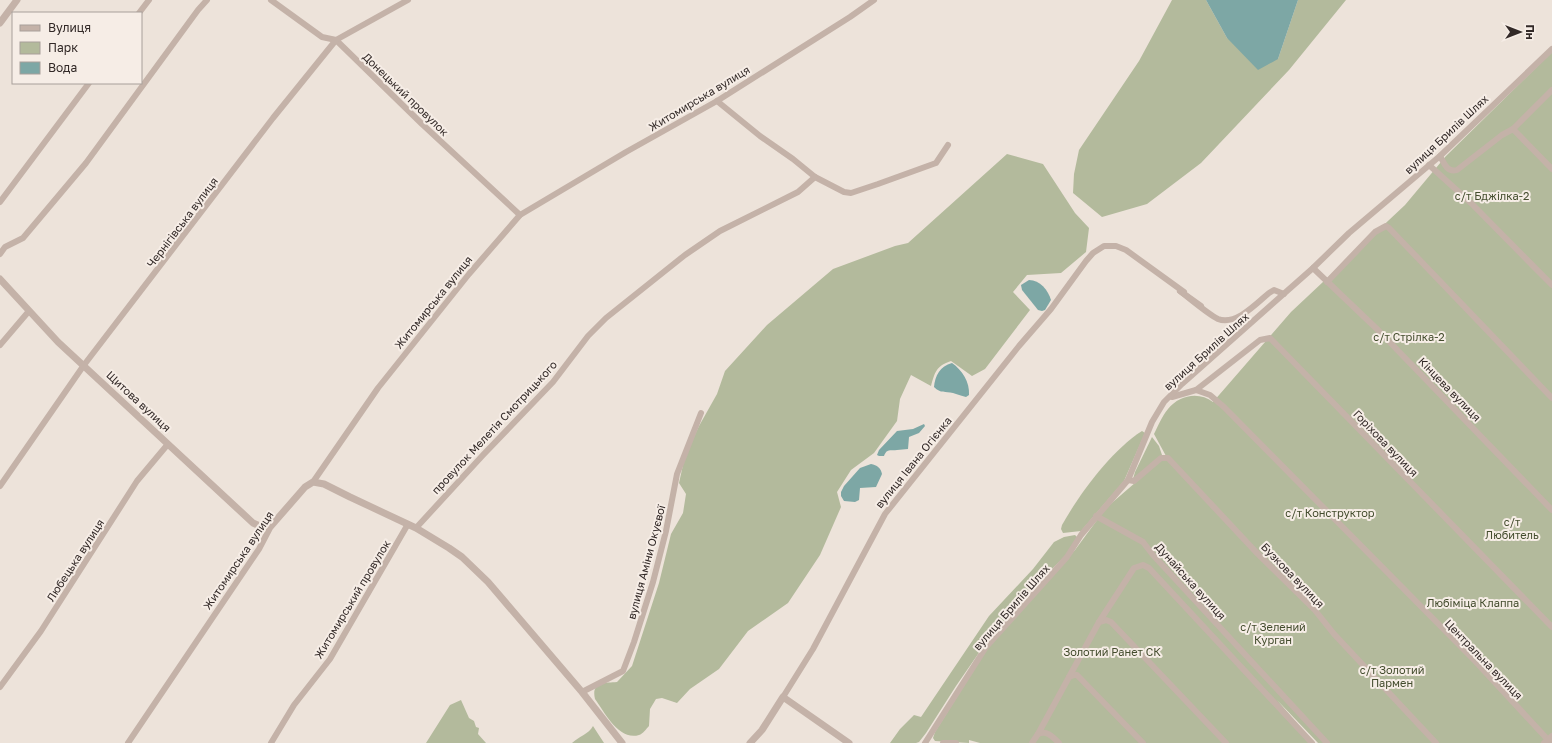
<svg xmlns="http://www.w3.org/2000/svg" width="1552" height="743" viewBox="0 0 1552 743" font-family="'Golos Text',sans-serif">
<rect width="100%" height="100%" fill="#ede3da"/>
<!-- green -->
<g fill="#b3ba9c">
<path d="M1172,0h34l21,38 51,21 20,-59h48l-57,70 -88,93 -54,41 -45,13 -29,-24 1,-19 5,-24 60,-89z"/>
<path d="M1552,52v691h-234l-41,-43 37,43h-334l-11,-3v3l-34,-2 -2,-3 2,-6 53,-85 87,-97 31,-42 60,-52 -12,-22c4,-8 8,-18 14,-25 11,-14 31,-18 45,-7l78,-90 114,-107 41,-49z"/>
<path d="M1007,154l36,10 32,49 14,15 -3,24 -25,21 -34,2 -14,17 17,18 -45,59 -13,7 -21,-15c-15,5 -16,11 -20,25l-20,-11 -11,24 -3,22 -23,32 -23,17 -14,22 4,15 -21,48 -32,48 -40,28 -29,38 -29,20 -13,14 -15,-5 -6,1 -6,10 -1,17c-3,3 -6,8 -10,9 -20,6 -34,-22 -44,-36 -4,-17 9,-16 22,-17l15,-16 27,-83 12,-49 12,-21 3,-19 -7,-11 6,-27 14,-30 18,-32 8,-23 42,-46 66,-56 62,-23 13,-3z"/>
<path d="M1142,431l3,2 -21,48 -43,50 -18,2 -2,-4 1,-4c18,-32 49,-74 80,-94z"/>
<path d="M1152,437l7,9 3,9 -29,24 2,-7z"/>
<path d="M1075,535l2,2 -10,17 -40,40 -42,50 -29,42 -30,47 -7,9 -3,1h-26l10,-14 14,-14 7,2 68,-101 44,-47 21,-27 10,-5z"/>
<path d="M461,700l8,18 5,3 2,6 3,1 -1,6 8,9h-60l24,-38z"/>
<path d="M593,726l11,17h-32c6,-6 17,-9 21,-17z"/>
</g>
<!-- water -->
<g fill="#7da7a5">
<path d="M1206,0h92l-20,59 -20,11 -31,-32z"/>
<path d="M1029,280c11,0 19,10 22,20l-6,10 -3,1 -4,-1 -16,-20 -1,-5z"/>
<path d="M952,363c10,7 18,19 17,32l-3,2c-5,-1 -9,-3 -13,-4 -8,-2 -12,1 -19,-6 1,-11 6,-21 18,-24z"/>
<path d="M924,424l1,2 -6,7 -10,4 -1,12c-4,0 -7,1 -11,1 -7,1 -10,-2 -13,6h-5l-2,-1 2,-5 18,-19 16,-2z"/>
<path d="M871,464c6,1 10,4 11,10l-6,13 -16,1 -1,12 -4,2 -11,-1 -3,-5v-4l3,-6 16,-18z"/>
</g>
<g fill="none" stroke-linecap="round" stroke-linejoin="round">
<!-- minor -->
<g stroke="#c4b2a8" stroke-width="6">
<path d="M271,0l51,37 14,3 86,84 98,91"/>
<path d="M139,13l10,-13"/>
<path d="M717,101l43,35 33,23 22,18 29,15 7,1 27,-9 58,-21 12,-18"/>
<path d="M1513,129l39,-39"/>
<path d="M1440,156c4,7 7,17 17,14l45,-35 11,-6 39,40"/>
<path d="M1429,165l42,38 81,82"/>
<path d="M0,202l89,-119"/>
<path d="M0,254l5,-7 18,-9 63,-75 112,-153 9,-10"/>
<path d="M1313,268l66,63 173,179"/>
<path d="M1327,282l48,-50 11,-6 3,2 163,170"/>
<path d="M1180,291c9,7 29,24 38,28 18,7 39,-16 51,-26l5,-3 10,4"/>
<path d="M1180,291l21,15"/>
<path d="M0,345l29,-34"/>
<path d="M1196,390l14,5 14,12 251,254 76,82"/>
<path d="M1172,397l24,-7 64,-50 10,-2 282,289"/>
<path d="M1128,480l6,1 27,-23h7l88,94 58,57 20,25 102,109"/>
<path d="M313,482l65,-94 91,-114 51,-59 106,-63 91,-51 133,-84 24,-17"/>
<path d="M0,486l84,-121 189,-247 63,-78 72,-40"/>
<path d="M1096,516l47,26 10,13 174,188"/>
<path d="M416,528l67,-73 70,-73 35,-46 18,-18 79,-63 35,-24 78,-39 17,-15"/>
<path d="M1099,622l7,-2 5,2 115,121"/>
<path d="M1069,677l5,-2h3l66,68"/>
<path d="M0,687l41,-56 96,-150 31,-37"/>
<path d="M582,692l41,-21 11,-29 19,-60 13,-51 11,-57 24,-61"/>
<path d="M783,697l30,-48 72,-135 134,-168 32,-37 35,-48 7,-8 11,-7h12l10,4 58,42"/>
<path d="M1038,734c9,-4 15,3 21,9"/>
<path d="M128,743l131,-194 12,-23"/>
<path d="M271,743l23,-38 36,-46 78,-135"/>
<path d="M925,743l61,-96 81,-90 14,-22 47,-55 24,-58 12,-20 18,-18 131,-116 36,-35 91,-77 112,-107"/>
<path d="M943,743h13"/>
<path d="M1032,743l6,-9 61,-112 35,-54 9,-3 6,3 163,175"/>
<path d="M1544,743l8,-7"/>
</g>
<!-- tertiary -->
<g stroke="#c4b2a8" stroke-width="7">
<path d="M0,23l17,-23"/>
<path d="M0,279l58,63 195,181 9,4 9,-1 34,-39 8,-5 11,2 26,13 66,31 33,20 13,9 26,25 94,110 40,51"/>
<path d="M750,743l12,-13 21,-33 66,46"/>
</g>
</g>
<g text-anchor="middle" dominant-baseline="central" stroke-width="4" stroke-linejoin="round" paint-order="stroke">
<!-- street labels -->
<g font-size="11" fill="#322927" stroke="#f6ede6">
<text transform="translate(406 94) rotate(44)">Донецький провулок</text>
<text transform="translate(699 98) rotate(-31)">Житомирська вулиця</text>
<text transform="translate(1446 134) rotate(-43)">вулиця Брилів Шлях</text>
<text transform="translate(182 222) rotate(-53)">Чернігівська вулиця</text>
<text transform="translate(433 302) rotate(-51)">Житомирська вулиця</text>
<text transform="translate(1206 351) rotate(-42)">вулиця Брилів Шлях</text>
<text transform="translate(1450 389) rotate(46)">Кінцева вулиця</text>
<text transform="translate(139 401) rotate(43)">Щитова вулиця</text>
<text transform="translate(494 427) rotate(-47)">провулок Мелетія Смотрицького</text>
<text transform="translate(1386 443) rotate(46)">Горіхова вулиця</text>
<text transform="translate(913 462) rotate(-51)">вулиця Івана Огієнка</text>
<text transform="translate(75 560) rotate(-57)">Любецька вулиця</text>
<text transform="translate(238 560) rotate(-56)">Житомирська вулиця</text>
<text transform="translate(646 562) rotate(-75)">вулиця Аміни Окуєвої</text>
<text transform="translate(1293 575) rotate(46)">Бузкова вулиця</text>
<text transform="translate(1191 581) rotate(48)">Дунайська вулиця</text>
<text transform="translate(352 599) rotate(-59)">Житомирський провулок</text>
<text transform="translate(1011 607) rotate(-49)">вулиця Брилів Шлях</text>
<text transform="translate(1484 659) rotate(46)">Центральна вулиця</text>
</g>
<!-- park labels -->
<g font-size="11" fill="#444d2e" stroke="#f6ede6">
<text x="1492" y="195">с/т Бджілка-2</text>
<text x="1409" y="336">с/т Стрілка-2</text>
<text x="1330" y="512">с/т Конструктор</text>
<text x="1512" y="521">с/т<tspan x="1512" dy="13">Любитель</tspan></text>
<text x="1473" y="602">Любіміца Клаппа</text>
<text x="1273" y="626">с/т Зелений<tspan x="1273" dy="13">Курган</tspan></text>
<text x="1112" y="651">Золотий Ранет СК</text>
<text x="1392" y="669">с/т Золотий<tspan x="1392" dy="13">Пармен</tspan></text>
</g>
</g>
<!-- legend -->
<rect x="12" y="12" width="130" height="72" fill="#f6ede6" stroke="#a89f9a"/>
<rect x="20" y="25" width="20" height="6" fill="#c4b2a8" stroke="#a89f9a"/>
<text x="48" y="32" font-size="12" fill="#322927">Вулиця</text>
<rect x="20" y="42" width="20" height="12" fill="#b3ba9c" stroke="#a89f9a"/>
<text x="48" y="52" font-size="12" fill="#322927">Парк</text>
<rect x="20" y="62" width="20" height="12" fill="#7da7a5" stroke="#a89f9a"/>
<text x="48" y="72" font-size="12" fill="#322927">Вода</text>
<!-- north arrow -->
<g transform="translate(1520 32) rotate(90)" stroke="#f6ede6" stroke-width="3" paint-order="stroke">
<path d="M0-3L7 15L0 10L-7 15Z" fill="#322927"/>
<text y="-6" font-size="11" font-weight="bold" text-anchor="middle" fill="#322927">Пн</text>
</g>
</svg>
